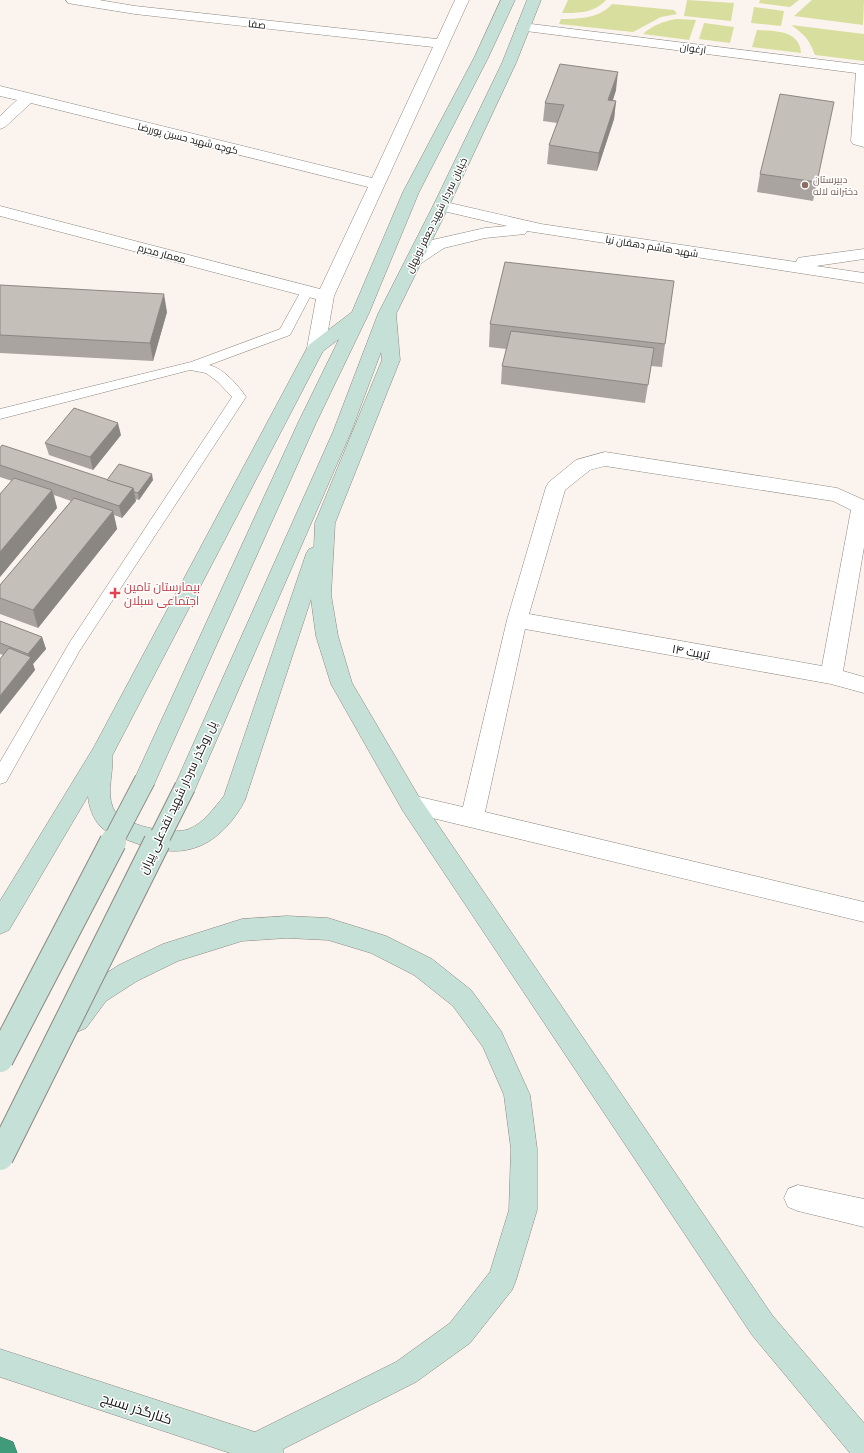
<svg xmlns="http://www.w3.org/2000/svg" width="864" height="1453" viewBox="0 0 864 1453" font-family="'Playfair Display',Cairo,serif">
<rect width="100%" height="100%" fill="#fbf4ee"/>
<!-- green -->
<g fill="#d8de9d">
<path d="M568,0h38c-12,13 -27,13 -44,13z"/>
<path d="M687,0l47,3 -3,18 -47,-5z"/>
<path d="M760,0h39l-9,7 -31,-4z"/>
<path d="M812,0h52l-1,25 -69,-9z"/>
<path d="M612,4l62,6 3,4 -16,3 -28,15 -74,-8 2,-5c18,0 39,-1 51,-15z"/>
<path d="M754,7l30,4 -3,15 -30,-3z"/>
<path d="M677,19l19,1 -7,20 -46,-6c10,-9 21,-13 34,-15z"/>
<path d="M704,23l30,4 -4,16 -31,-4z"/>
<path d="M791,25l73,9v27l-49,-6c-6,-16 -10,-20 -24,-30z"/>
<path d="M757,30c17,1 43,0 44,23l-49,-6z"/>
</g>
<g fill="none" stroke-linecap="round" stroke-linejoin="round">
<defs>
<path id="lane" d="M307,287l4,1 2,3 -23,44 -81,30c14,3 29,20 37,32l-166,253 -74,132 -6,2v-22l70,-120 162,-245 -14,-15 -12,-9 -16,-3 -190,49v-10l191,-47 89,-33 21,-38 2,-3z"/>
<g id="street">
<path d="M66,0h33l36,6 302,33 18,-39h14l-135,296 -9,52 -3,4 -6,2 -6,-2 -3,-4 9,-49 -316,-83v-10l320,83 48,-102 -337,-84 -26,24 -5,2v-13l17,-16 -17,-4v-10l372,92 61,-131 -298,-33 -62,-10 -5,-1z"/>
<path d="M523,23l341,42v82l-11,-3 -2,-3 5,-68 -338,-43 -2,-3 2,-3z"/>
<path d="M441,201l100,23 255,38 2,-4 6,-1 60,-8v10l-48,7 48,7v10l-337,-52 -2,3 -40,4 -41,10 -24,16 -6,1 -6,-1 -2,-4 2,-4 24,-16 53,-12 22,-2 -72,-17 -2,-3 2,-3z"/>
<path d="M605,452l232,36 27,12v47l-21,124 21,6v16l-33,-9 -306,-55 -40,183 379,90v20l-461,-111 -3,-7 3,-7 8,-2 52,12 44,-187 39,-133 3,-5 27,-22zM605,466l228,35 18,9 -29,156 -293,-52 36,-124 25,-20z"/>
<path d="M798,1185l66,14v28l-66,-16 -10,-4 -4,-9 4,-9z"/>
</g>
<g id="secondary">
<path d="M501,0h14l-27,58 -69,134 -50,121 -53,110 -160,357 -3,7 -8,2 -8,-2 -3,-7 164,-357 41,-84 -16,12 -211,405c2,17 -6,35 1,52 7,17 60,28 76,21 15,-6 25,-21 35,-33l82,-242 3,-5 5,-2 1,-24 67,-163 -1,-8 -30,80 -155,355 -3,7 -8,2 -8,-2 -3,-7 159,-355 45,-118 55,-108 69,-143 25,-63h14l-25,63 -67,143 -53,108 4,46 -65,163 -4,72 7,41 14,47 67,114 353,518 92,108v30h-14l-98,-118 -349,-524 -72,-127 -15,-48 -5,-37 -66,201c-9,18 -25,37 -43,45 -26,12 -52,4 -77,-6 -8,-3 -18,-6 -24,-12 -8,-8 -12,-20 -13,-31l-79,134 -9,4v-33l94,-154 213,-399 3,-4 42,-32 51,-120 71,-134z"/>
<path d="M287,916l41,2 58,18 46,23 39,31 30,41 29,64 7,54v61l-21,70 -4,10 -42,53 -54,39 -133,67v4h-53l-230,-76v-28l255,83 141,-70 54,-39 40,-51 19,-62 2,-61 -7,-54 -21,-48 -30,-41 -39,-31 -43,-22 -43,-13 -41,-2 -45,3 -64,20 -41,20 -31,20 -20,27 -9,4 -9,-4 -4,-8 4,-8 20,-27 31,-20 44,-21 79,-25z"/>
</g>
<path id="highway" d="M0,1437l13,5 4,11h-17z"/>
</defs>
<!-- lane casing -->
<use href="#lane" stroke="#8c8681" stroke-width="1"/>
<!-- street casing -->
<use href="#street" stroke="#8c8681" stroke-width="1"/>
<!-- secondary casing -->
<use href="#secondary" stroke="#8c8681" stroke-width="1"/>
<!-- highway casing -->
<use href="#highway" stroke="#2f6a54" stroke-width="1"/>
<!-- lane -->
<use href="#lane" fill="#fff" fill-rule="evenodd"/>
<!-- street -->
<use href="#street" fill="#fff" fill-rule="evenodd"/>
<!-- secondary -->
<use href="#secondary" fill="#c5e1d7" fill-rule="evenodd"/>
<!-- highway -->
<use href="#highway" fill="#3f9b79" fill-rule="evenodd"/>
<defs>
<g id="secondary-bridge-far1">
<path d="M112,843l33,-63"/>
<path d="M157,843l28,-56"/>
</g>
<g id="secondary-bridge">
<path d="M0,1059l113,-217"/>
<path d="M0,1157l157,-315"/>
</g>
</defs>
<!-- secondary-bridge-far1 casing -->
<use href="#secondary-bridge-far1" stroke="#8c8681" stroke-width="22" stroke-linecap="butt"/>
<!-- secondary-bridge casing -->
<use href="#secondary-bridge" stroke="#8c8681" stroke-width="28" stroke-linecap="butt"/>
<!-- secondary-bridge-far1 -->
<use href="#secondary-bridge-far1" stroke="#c5e1d7" stroke-width="20"/>
<!-- secondary-bridge -->
<use href="#secondary-bridge" stroke="#c5e1d7" stroke-width="26"/>
</g>
<!-- wall -->
<g fill="#a9a49f">
<path d="M616,90l-3,10 3,1 -2,18 -17,52 -50,-7 2,-19 8,-22 -14,-2 2,-18z"/>
<path d="M760,174l57,8 -4,19 -56,-9z"/>
<path d="M0,285l167,27 -14,49 -153,-8z"/>
<path d="M490,324l175,20 -3,23 -11,-1 -6,37 -144,-19 1,-18 4,-17 -17,-2z"/>
<path d="M121,435l-28,35 -44,-15 -4,-12z"/>
<path d="M0,448l107,32h46l-14,20 -4,-1 1,2 -14,17 -8,-3 3,14 -79,99 -38,-14v-29l71,-84 -17,-6 3,13 -57,69v-83l12,-13 -12,-4z"/>
<path d="M0,621l42,16 4,12 -13,15 2,6 -35,44v-55l3,-4 -3,-1z"/>
</g>
<!-- shaded-wall -->
<g fill="#8a8682">
<path d="M618,72l-2,18 -9,28 1,-18z"/>
<path d="M616,101l-2,18 -17,52 2,-18z"/>
<path d="M164,294l3,18 -14,49 -3,-18z"/>
<path d="M118,423l3,12 -28,35 -3,-13z"/>
<path d="M152,474l1,6 -14,20 -1,-7z"/>
<path d="M133,488l3,13 -14,17 -3,-12z"/>
<path d="M52,490l5,18 -57,69v-25z"/>
<path d="M113,511l4,18 -79,99 -5,-18z"/>
<path d="M42,637l4,12 -13,15 2,6 -35,44v-18l30,-37 -2,-5z"/>
</g>
<!-- building -->
<g fill="#c5bfb9" stroke="#8a8682">
<path d="M560,64l58,8 -10,28 8,1 -17,52 -50,-8 15,-40 -19,-2z"/>
<path d="M780,94l54,8 -17,80 -57,-8z"/>
<path d="M505,262l169,19 -9,63 -175,-20z"/>
<path d="M0,285l164,9 -14,49 -150,-8z"/>
<path d="M511,331l143,17 -6,37 -146,-19z"/>
<path d="M74,408l44,15 -28,34 -45,-14z"/>
<path d="M2,445l131,43 -14,18 -119,-41v-17z"/>
<path d="M119,464l33,10 -14,19 -4,-1 -1,-4 -26,-8z"/>
<path d="M14,478l38,12 -52,62v-58z"/>
<path d="M74,498l39,13 -80,99 -33,-12v-13z"/>
<path d="M0,621l42,16 -14,17 -28,-11z"/>
<path d="M9,648l22,9 -31,39v-37z"/>
</g>
<!-- markers -->
<circle fill="#8d6e63" stroke="#fff" stroke-width="1.5" cx="805" cy="185" r="4"/>
<path fill="#e0444e" stroke="#fff" stroke-width="1.5" d="M113 587h4v4h4v4h-4v4h-4v-4h-4v-4h4z"/>
<g text-anchor="middle" dominant-baseline="central" stroke-width="3" stroke-linejoin="round" paint-order="stroke">
<!-- far-street labels -->
<g font-size="10" fill="#12100e" stroke="#fff">
<text transform="translate(257 24) rotate(6)">صفا</text>
<text transform="translate(693 48) rotate(7)">ارغوان</text>
<text transform="translate(188 138) rotate(14)">کوچه شهید حسین پوررضا</text>
<text transform="translate(436 215) rotate(-64)">خیابان سردار شهید جعفر نونهال</text>
<text transform="translate(652 246) rotate(9)">شهید هاشم دهقان نیا</text>
<text transform="translate(162 253) rotate(15)">معمار محرم</text>
</g>
<!-- far-education labels -->
<g font-size="10" fill="#785e54" stroke="#fff" text-anchor="start">
<text x="813" y="179">دبیرستان<tspan x="813" dy="12">دخترانه لاله</tspan></text>
</g>
<!-- health labels -->
<g font-size="12" fill="#be3a42" stroke="#fff" text-anchor="start">
<text x="124" y="586">بیمارستان تامین<tspan x="124" dy="14">اجتماعی سبلان</tspan></text>
</g>
<!-- street labels -->
<g font-size="12" fill="#12100e" stroke="#fff">
<text transform="translate(691 651) rotate(10)">تربیت ۱۴</text>
<text transform="translate(177 797) rotate(-65)">پل روگذر سردار شهید نقدعلی پیران</text>
</g>
<!-- near-street labels -->
<g font-size="14" fill="#12100e" stroke="#fff">
<text transform="translate(137 1408) rotate(18)">کنارگذر بسیج</text>
</g>
</g>
</svg>
